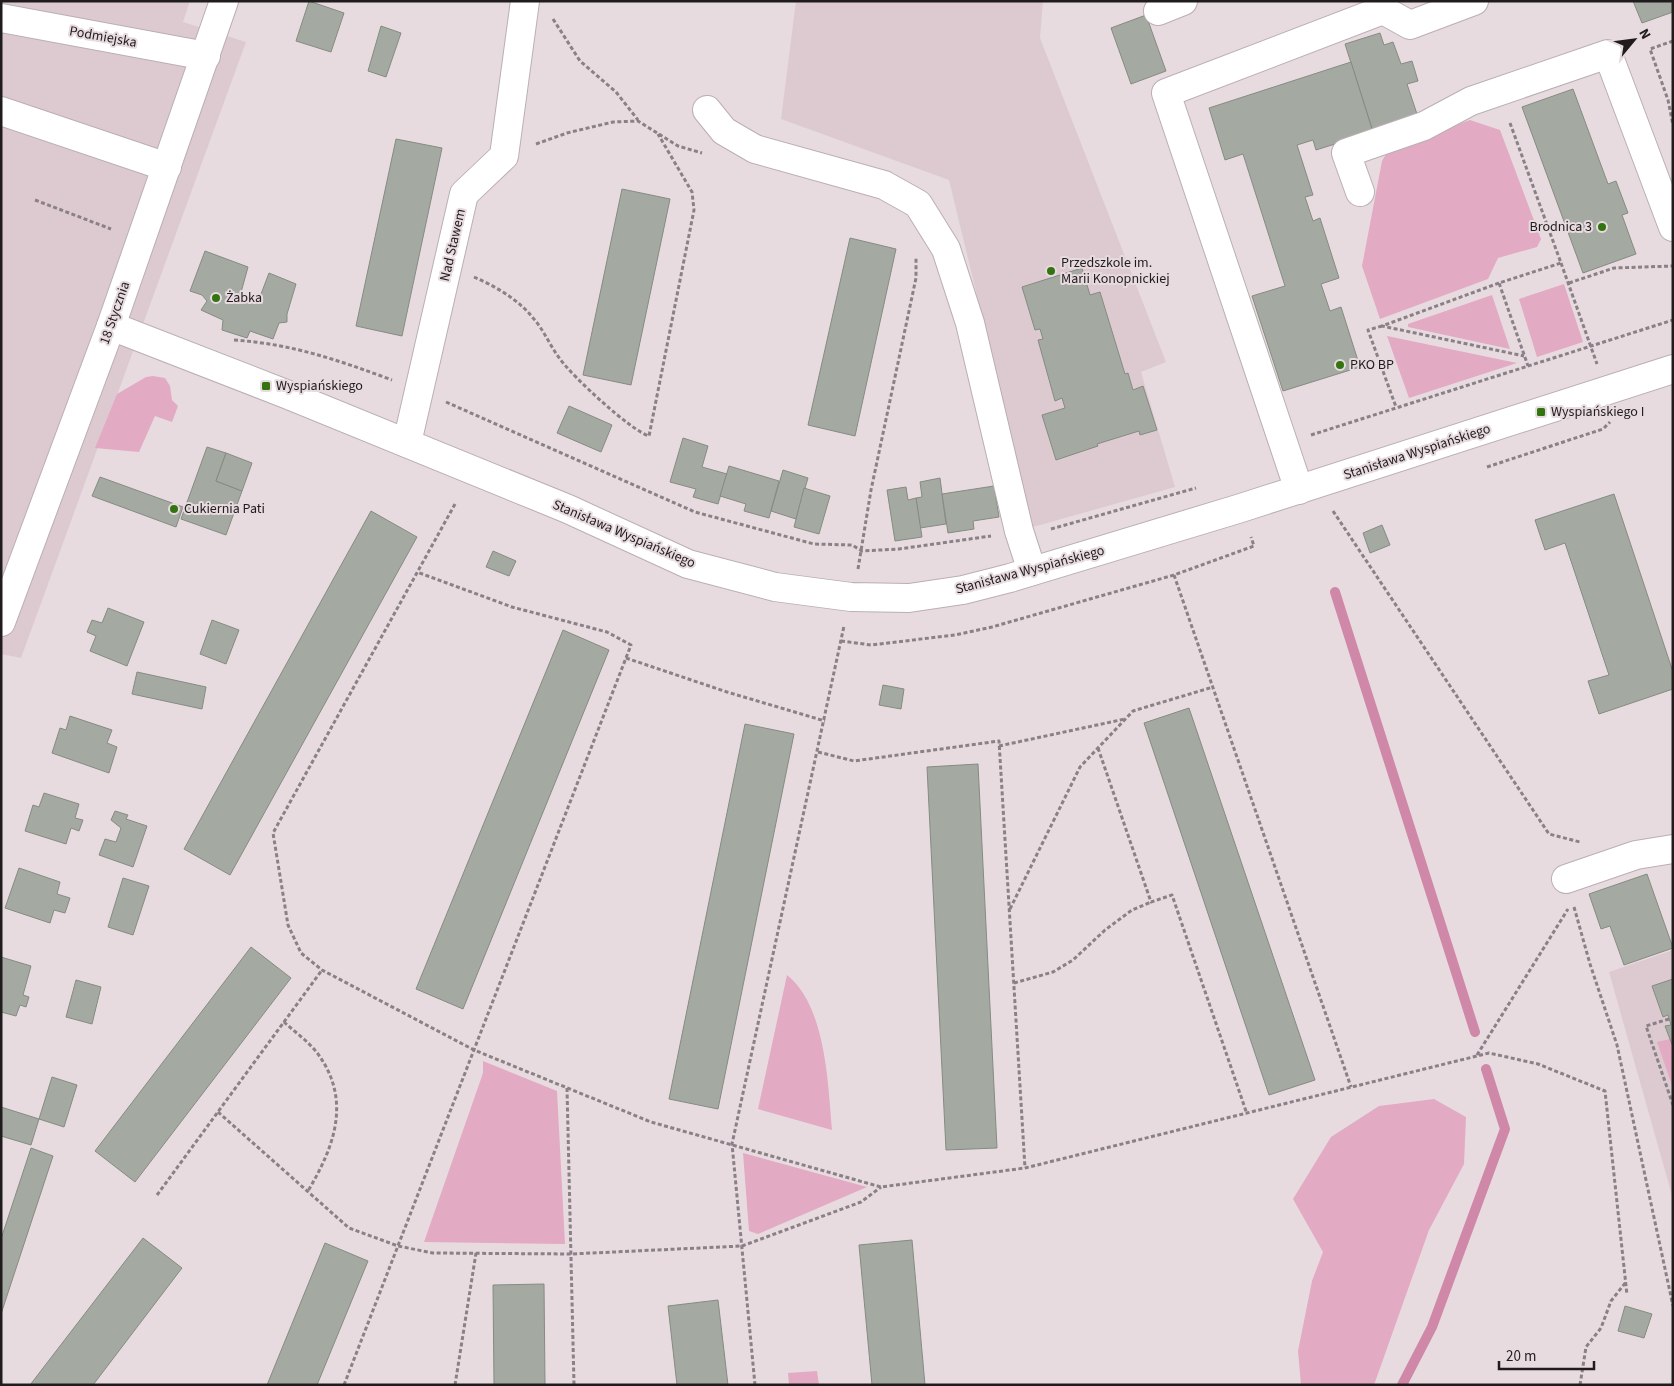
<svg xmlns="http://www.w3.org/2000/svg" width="1674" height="1386" viewBox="0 0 1674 1386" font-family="'Source Sans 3',sans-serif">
<rect width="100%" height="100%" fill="#e7dbe0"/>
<!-- built -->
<g fill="#ddcad1">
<path d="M1,1h189l-7,21 63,20 -225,616 -20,-4z"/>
<path d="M796,1h247l-3,37 126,324 -25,10 34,115 -142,40 -84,-347 -168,-61z"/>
<path d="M1673,950v249l-64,-227z"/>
</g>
<!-- green -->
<g fill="#e3aac3">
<path d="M1470,120l30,10 41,109 -4,8 -39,11 -10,21 -108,40 -18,-53 20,-105 7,-12z"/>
<path d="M1564,284l19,58 -46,15 -18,-58z"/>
<path d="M1492,295l18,54 -102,-22v-3z"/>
<path d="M1387,336l130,27 -108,35z"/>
<path d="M153,376l12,2 5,8 2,14 6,6 -6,16 -17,-6 -16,36 -44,-4 22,-54 29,-17z"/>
<path d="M787,975c39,31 41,109 45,155l-74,-21z"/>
<path d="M1670,1039l3,8v41l-16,-46z"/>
<path d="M483,1061l74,30 8,153 -141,-2 59,-169z"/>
<path d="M1434,1099l32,18 -2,47 -35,66 -55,155h-73l-3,-34 14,-70 11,-29 -30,-53 38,-62 48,-31z"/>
<path d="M743,1153l124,34 -109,47 -9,-3z"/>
<path d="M817,1371l2,14h-30l-1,-12z"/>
</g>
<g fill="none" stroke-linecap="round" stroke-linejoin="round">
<!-- stream -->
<g stroke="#d088a8" stroke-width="10">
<path d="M1335,592l140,440"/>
<path d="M1402,1385l30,-58 73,-198 -19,-60"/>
</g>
</g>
<!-- building -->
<g fill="#a4aaa2" stroke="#858b83">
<path d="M309,1l35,12 -13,39 -35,-11z"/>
<path d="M1633,1h40v11l-31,11z"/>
<path d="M1146,15l20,56 -35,13 -20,-56z"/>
<path d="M381,26l20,7 -15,44 -18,-6z"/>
<path d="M1380,33l4,12 9,-3 8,22 11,-3 6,20 -11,3 11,33 -45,15 -28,-88z"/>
<path d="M1351,62l22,70 -57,18 -3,-10 -16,5 16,50 -8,2 8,24 7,-3 19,60 -18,6 9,27 11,-4 19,60 -77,24 -31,-95 33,-10 -42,-132 -18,6 -16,-52z"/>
<path d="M1573,89l35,95 8,-3 12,32 -6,2 14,39 -53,19 -61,-166z"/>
<path d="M396,139l46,9 -40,188 -46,-10z"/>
<path d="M622,189l48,10 -39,186 -48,-10z"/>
<path d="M850,238l46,11 -41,187 -47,-11z"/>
<path d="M205,251l43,16 -8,29 18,6 11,-29 27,11 -9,30v8l-8,1 -6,16 -23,-8 -3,7 -25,-8 1,-10 -22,-10 6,-9 -5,-6 -12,-4z"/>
<path d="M1082,268l8,27 10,-3 25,82 3,-1 5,17 10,-4 14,44 -17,5 -1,-4 -42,13 1,2 -42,14 -14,-45 23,-7 -3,-10 -7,3 -17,-61 5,-1 -3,-10 -5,1 -13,-43z"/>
<path d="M569,406l43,19 -11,27 -44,-19z"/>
<path d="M683,438l25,8 -6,21 25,7 -9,30 -25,-7 3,-8 -26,-7z"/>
<path d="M207,447l19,6 -10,28 26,10 -16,44 -45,-16z"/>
<path d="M226,453l26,10 -10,28 -26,-10z"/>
<path d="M729,466l50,15 -10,37 -25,-7 2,-7 -26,-8z"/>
<path d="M783,470l25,8 -12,41 -25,-8z"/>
<path d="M100,477l83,30 -7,20 -84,-31z"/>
<path d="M940,478l6,46 -26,4 -4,-30 6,-1 -2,-15z"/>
<path d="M994,486l5,31 -26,4 1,8 -26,4 -6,-39z"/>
<path d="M906,487l2,13 8,-2 6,39 -27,4 -8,-51z"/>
<path d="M804,488l26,8 -11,38 -25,-7z"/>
<path d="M1614,494l59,178v17l-74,25 -11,-33 21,-6 -44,-132 -20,7 -10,-30z"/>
<path d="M371,511l46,26 -187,338 -46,-26z"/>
<path d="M1382,525l8,20 -20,8 -7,-20z"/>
<path d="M493,551l23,10 -7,15 -23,-9z"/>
<path d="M108,608l36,14 -17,44 -37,-15 6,-15 -9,-4 5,-12 10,3z"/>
<path d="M212,620l27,10 -13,34 -26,-10z"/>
<path d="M563,630l46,20 -146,359 -47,-20z"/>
<path d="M137,672l69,15 -4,22 -70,-15z"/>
<path d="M883,685l21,4 -3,20 -22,-4z"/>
<path d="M1189,708l126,372 -46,15 -125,-372z"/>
<path d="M70,716l42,14 -5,13 10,4 -8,26 -57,-20 8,-25 6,2z"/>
<path d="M745,724l49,10 -76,375 -49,-10z"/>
<path d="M978,764l19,384 -51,2 -19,-383z"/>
<path d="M44,793l35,11 -4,14 8,2 -4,11 -8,-3 -5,16 -41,-13 8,-26 6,2z"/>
<path d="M115,811l13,4 -2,4 21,7 -14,41 -34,-12 6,-16 11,3 5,-14 -10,-8z"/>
<path d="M19,868l41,14 -3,12 13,4 -5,15 -11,-3 -4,13 -45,-15z"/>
<path d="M1647,874l26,74 -49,17 -14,-39 -9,3 -12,-35z"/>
<path d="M123,878l26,8 -16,49 -25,-8z"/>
<path d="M251,947l40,31 -156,204 -40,-31z"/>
<path d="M1,957l30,9 -8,29 6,2 -3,10 -6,-2 -4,11 -15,-4z"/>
<path d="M1673,979v68l-8,-21 6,-1 -3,-10 -5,2 -11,-31z"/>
<path d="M76,980l25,7 -9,37 -26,-7z"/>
<path d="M52,1077l25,8 -13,42 -25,-8z"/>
<path d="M1,1107l38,12 -8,26 -30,-9z"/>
<path d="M31,1148l22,8 -52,158v-75z"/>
<path d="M143,1238l39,30 -89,117h-63z"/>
<path d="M912,1240l13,145h-53l-13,-140z"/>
<path d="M325,1243l43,18 -51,124h-50z"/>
<path d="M544,1284l1,101h-51l-1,-100z"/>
<path d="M718,1300l10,85h-51l-9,-79z"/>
<path d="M1625,1306l27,8 -8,24 -26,-7z"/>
</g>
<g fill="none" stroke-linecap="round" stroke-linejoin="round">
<defs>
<g id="minor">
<path d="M1383,10l27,15 64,-24"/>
<path d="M1158,11l25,-10"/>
<path d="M1,18l205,38"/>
<path d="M707,110l17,21 31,18 129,36 34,19 28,45 24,74 49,208 13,40"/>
<path d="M1,111l166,56"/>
<path d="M1360,192l-14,-39 78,-27 47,-25 137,-47 65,173"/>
<path d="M111,326l175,68 282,115 120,55 87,23 76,10 58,1 54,-8 47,-12 231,-70 432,-139"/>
<path d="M407,443l57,-249 40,-38 21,-155"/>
<path d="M1299,490l-133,-397 217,-83 -3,-9"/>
<path d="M1,622l110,-296 113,-325"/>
<path d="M1566,879l70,-24 37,-6"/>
</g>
</defs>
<!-- minor casing -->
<use href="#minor" stroke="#baafb3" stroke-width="30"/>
<!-- path -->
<g stroke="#898185" stroke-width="3" stroke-dasharray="4 2.5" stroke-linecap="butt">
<path d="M553,19l27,42 36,31 22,28"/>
<path d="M1673,41l-23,8 18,51 5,25"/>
<path d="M1510,123l51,140 -62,20 29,83"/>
<path d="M536,144l31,-11 46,-11 25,-1 40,25 24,7"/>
<path d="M35,200l76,29"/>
<path d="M1561,263l36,101"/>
<path d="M474,277c21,9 45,23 59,41 11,12 17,28 27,41 13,18 70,71 89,77l45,-226 -2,-18 -34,-58"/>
<path d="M1499,283l-117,43 142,30"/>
<path d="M1569,283l45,-15 59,-2"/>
<path d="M1382,326l-14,4 28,77"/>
<path d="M234,340c58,4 104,20 158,40"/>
<path d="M446,402l249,110 119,32 38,1 10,6 37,-2 92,-13"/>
<path d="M1311,435l362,-115"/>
<path d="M1487,467l116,-38 7,-7"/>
<path d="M455,504l-182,329 15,92 13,28 21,17 152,80 177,72 230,65 144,-19 464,-115 49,11 67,27 22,204"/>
<path d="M1333,511l216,323 31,8"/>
<path d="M1051,529l145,-41"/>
<path d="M858,569l13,-79 45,-212v-20"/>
<path d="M1174,575l177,512"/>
<path d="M841,641l30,4 84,-10 37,-8 182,-52 80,-29 -3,-9"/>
<path d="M626,658l101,34 98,29"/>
<path d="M999,746l126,-27"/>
<path d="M1098,748l53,154 21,-7 75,219"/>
<path d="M818,752l36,9 145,-20 26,427"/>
<path d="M1574,907l16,57 27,81 56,261"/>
<path d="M1010,909l70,-142 53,-56 80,-24"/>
<path d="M1014,983l39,-11 20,-12 32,-30 27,-20 19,-8"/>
<path d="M1669,1019l-23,7 27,79"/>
<path d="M284,1022c11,10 25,20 34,32 34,47 16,93 -10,137"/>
<path d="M1477,1055l91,-146"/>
<path d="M567,1088l7,297"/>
<path d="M218,1112l131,116 49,18 35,7 138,1 171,-8 119,-44 20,-15"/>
<path d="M157,1195l165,-225"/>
<path d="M344,1385l287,-740 -24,-13 -95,-25 -95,-35"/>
<path d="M455,1385l21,-132"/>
<path d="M755,1385l-23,-241 112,-518"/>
<path d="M1580,1385l6,-38 15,-19 10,-27 15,-19"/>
</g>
<!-- minor -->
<use href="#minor" stroke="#fff" stroke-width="28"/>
</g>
<!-- markers -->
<g fill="#327410" stroke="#e7dbe0" stroke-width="2">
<circle cx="1602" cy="227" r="5"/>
<circle cx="1051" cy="271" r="5"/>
<circle cx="216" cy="298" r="5"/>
<circle cx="1340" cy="365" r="5"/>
<rect x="261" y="381" width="10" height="10" rx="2.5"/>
<rect x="1536" y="407" width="10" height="10" rx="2.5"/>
<circle cx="174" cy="509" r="5"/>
</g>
<g text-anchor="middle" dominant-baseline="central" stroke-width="4" stroke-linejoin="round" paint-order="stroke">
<!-- street labels -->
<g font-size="14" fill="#201c1e" stroke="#e7dbe0">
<text transform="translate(103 37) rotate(10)">Podmiejska</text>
<text transform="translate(453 245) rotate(-77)">Nad Stawem</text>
<text transform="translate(115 313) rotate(-71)">18 Stycznia</text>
<text transform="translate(1417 452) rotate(-18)">Stanisława Wyspiańskiego</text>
<text transform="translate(624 534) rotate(23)">Stanisława Wyspiańskiego</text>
<text transform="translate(1030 570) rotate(-15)">Stanisława Wyspiańskiego</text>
</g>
<!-- poi labels -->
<g font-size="14" fill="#201c1e" stroke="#e7dbe0" text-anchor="start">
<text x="1592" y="227" text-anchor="end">Brodnica 3</text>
<text x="1061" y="263">Przedszkole im.<tspan x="1061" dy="16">Marii Konopnickiej</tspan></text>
<text x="226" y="298">Żabka</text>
<text x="1350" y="365">PKO BP</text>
<text x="276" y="386">Wyspiańskiego</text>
<text x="1551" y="412">Wyspiańskiego I</text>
<text x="184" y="509">Cukiernia Pati</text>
</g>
</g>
<!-- border -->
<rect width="1674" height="1386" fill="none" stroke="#201c1e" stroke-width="5"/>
<!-- north arrow -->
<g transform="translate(1634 40) rotate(61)" stroke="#e7dbe0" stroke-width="4" paint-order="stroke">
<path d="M0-4L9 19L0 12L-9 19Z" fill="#201c1e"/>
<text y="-8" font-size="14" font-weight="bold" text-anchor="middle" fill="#201c1e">N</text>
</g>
<!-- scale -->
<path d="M1499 1361v8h95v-8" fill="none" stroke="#201c1e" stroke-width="2.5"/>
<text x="1506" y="1361" font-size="15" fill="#201c1e" stroke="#e7dbe0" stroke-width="4" paint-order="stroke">20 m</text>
</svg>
